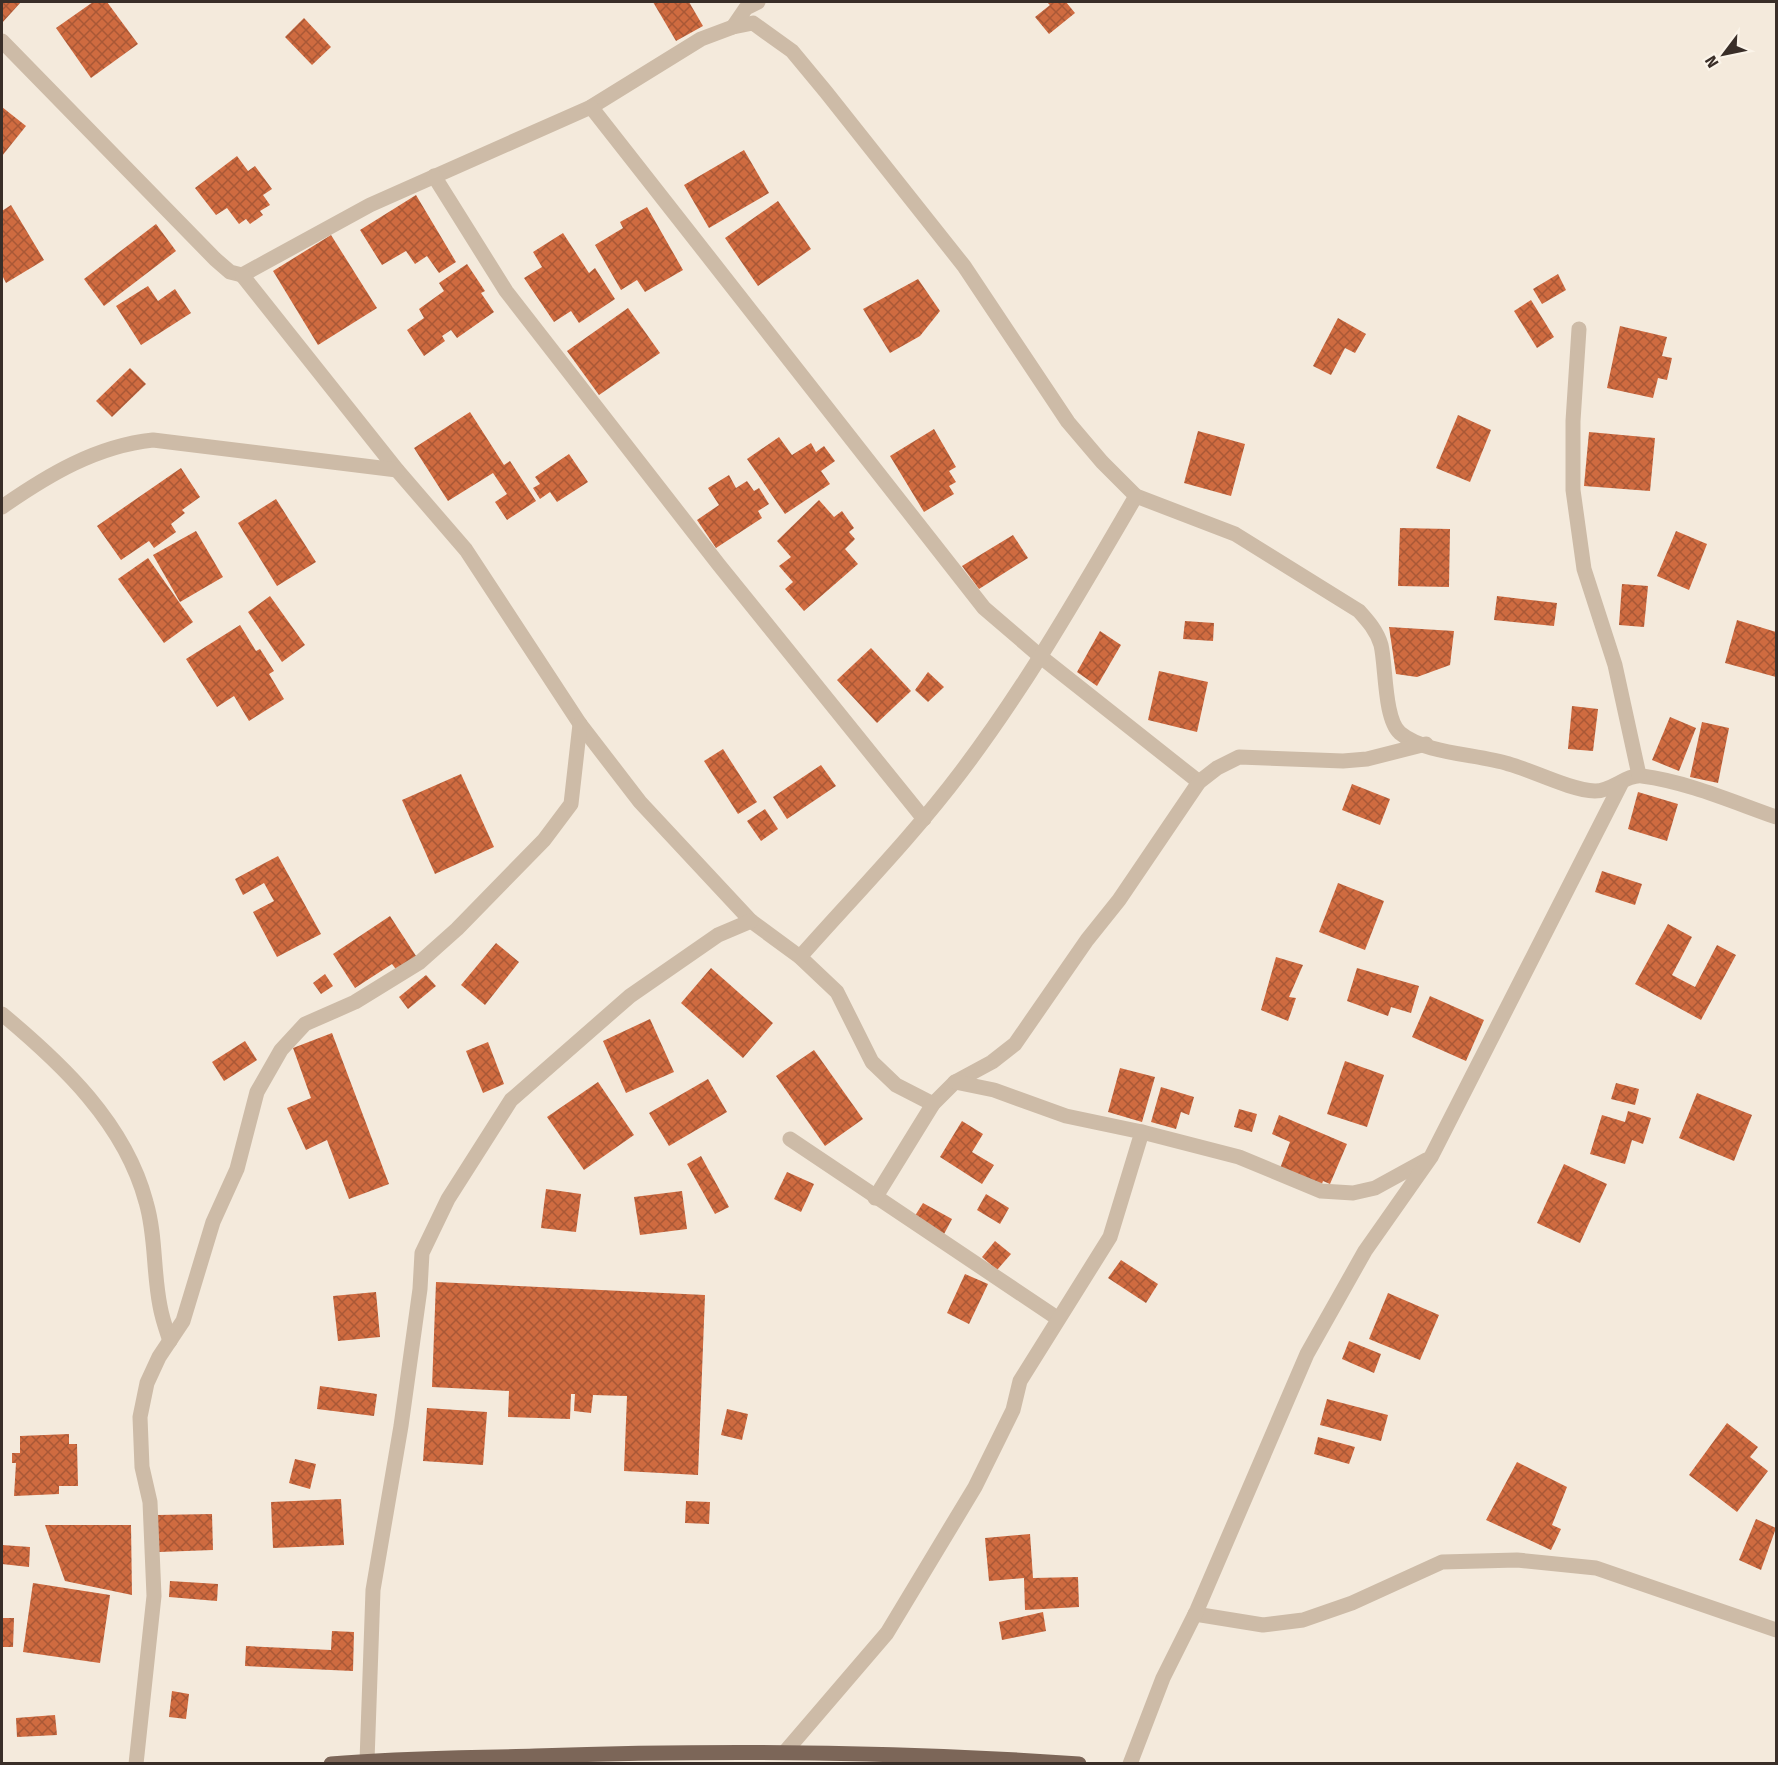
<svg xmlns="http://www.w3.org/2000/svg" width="1778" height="1765" viewBox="0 0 1778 1765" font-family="'Fira Sans',sans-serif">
<defs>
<pattern id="building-cross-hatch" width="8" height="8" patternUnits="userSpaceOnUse" patternTransform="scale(1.5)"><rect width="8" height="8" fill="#cf6b40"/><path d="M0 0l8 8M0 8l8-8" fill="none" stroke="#a95836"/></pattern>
</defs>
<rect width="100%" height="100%" fill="#f4eadc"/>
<!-- building -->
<g fill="url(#building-cross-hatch)">
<path d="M2,2h19l-19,21z"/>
<path d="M93,2h14l31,42 -47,34 -35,-50z"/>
<path d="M653,2h36l14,24 -27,15z"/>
<path d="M1047,2h19l9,11 -26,21 -14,-17 15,-12z"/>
<path d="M304,18l27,29 -19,18 -27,-28z"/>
<path d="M2,107l24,19 -24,30z"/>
<path d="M744,150l25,43 -60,35 -25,-43z"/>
<path d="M237,156l11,15 7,-5 17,23 -9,6 7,10 -10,6 3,4 -13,9 -4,-5 -7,5 -12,-16 -11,7 -21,-27z"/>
<path d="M416,195l40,67 -17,11 -12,-17 -12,8 -9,-13 -24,14 -22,-35z"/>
<path d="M778,201l33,48 -53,37 -33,-48z"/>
<path d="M11,205l33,55 -38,23 -4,-8v-64z"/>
<path d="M647,207l36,63 -38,22 -8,-12 -16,10 -26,-45 28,-17 -3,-6z"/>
<path d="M156,224l20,27 -72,55 -20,-27z"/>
<path d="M563,233l26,40 6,-5 20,31 -36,24 -8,-12 -17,11 -30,-44 18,-11 -9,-15z"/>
<path d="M331,235l46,73 -59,37 -45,-74z"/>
<path d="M467,264l18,27 -4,2 13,19 -37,26 -6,-8 -9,6 3,5 -21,15 -17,-26 17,-12 -5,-9 25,-18 -5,-8z"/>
<path d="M1558,274l8,16 -24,14 -9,-15z"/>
<path d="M918,279l22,32 -20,25 -30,17 -27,-44z"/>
<path d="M148,286l10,15 17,-12 16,24 -50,32 -25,-39z"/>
<path d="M1531,300l23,37 -17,11 -23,-37z"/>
<path d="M628,308l32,45 -61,42 -32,-44z"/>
<path d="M1338,318l28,16 -11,19 -10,-5 -14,27 -18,-9z"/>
<path d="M1620,326l47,11 -5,19 10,2 -5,22 -9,-2 -5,20 -46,-10z"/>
<path d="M130,368l16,16 -34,33 -16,-16z"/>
<path d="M470,412l34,53 6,-4 26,40 -29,19 -12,-18 12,-8 -14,-21 -45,28 -34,-53z"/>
<path d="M1458,415l33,15 -21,52 -34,-14z"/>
<path d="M934,429l22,38 -7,4 7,11 -7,4 5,8 -30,18 -34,-56z"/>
<path d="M1198,431l47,13 -14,52 -47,-13z"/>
<path d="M1589,432l66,6 -5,53 -66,-5z"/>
<path d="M779,437l13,18 19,-12 5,9 8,-6 11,15 -14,10 9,13 -45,30 -38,-55z"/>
<path d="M569,454l19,28 -31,20 -7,-10 -10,7 -7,-11 7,-4 -5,-7z"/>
<path d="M181,468l19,29 -18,13 3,3 -14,11 5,8 -22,16 -5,-7 -28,19 -24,-34z"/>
<path d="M729,475l7,13 11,-7 7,10 5,-3 10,16 -11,7 4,7 -46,30 -19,-28 22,-15 -11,-17z"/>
<path d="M276,499l40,63 -39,24 -39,-63z"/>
<path d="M819,500l15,17 8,-6 12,17 -5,4 6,7 -10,10 13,15 -54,47 -19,-22 8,-7 -14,-16 12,-9 -14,-16z"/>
<path d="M1400,528l50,1 -1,58 -51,-1z"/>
<path d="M196,531l27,46 -43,25 -27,-47z"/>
<path d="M1676,531l31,13 -18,46 -32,-14z"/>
<path d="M1013,535l15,23 -49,31 -17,-23z"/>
<path d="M148,558l45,64 -29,21 -46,-64z"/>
<path d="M1622,584l26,2 -4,41 -25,-2z"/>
<path d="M270,596l35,49 -23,17 -34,-50z"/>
<path d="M1497,596l60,7 -3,23 -60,-6z"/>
<path d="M1737,620l39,12v45l-51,-14z"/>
<path d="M1185,621l29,2 -1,18 -30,-2z"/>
<path d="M240,625l16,26 4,-2 14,22 -5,3 15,25 -35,22 -15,-25 -17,11 -31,-48z"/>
<path d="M1389,627l65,4 -4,34 -33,12 -21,-3z"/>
<path d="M1100,631l21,14 -24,41 -20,-14z"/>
<path d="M871,648l40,43 -34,32 -40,-43z"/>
<path d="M1159,671l49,11 -11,50 -49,-12z"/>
<path d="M928,672l16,15 -16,15 -13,-12z"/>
<path d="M1572,706l26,3 -5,42 -25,-2z"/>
<path d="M1670,717l26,11 -17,43 -27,-11z"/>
<path d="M1702,722l27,6 -11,55 -28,-6z"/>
<path d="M723,749l34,53 -19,12 -34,-53z"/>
<path d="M821,765l15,21 -49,33 -14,-22z"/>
<path d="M461,774l33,73 -59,27 -33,-74z"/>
<path d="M1352,784l38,15 -10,26 -38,-15z"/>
<path d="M1638,792l40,12 -11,37 -39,-12z"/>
<path d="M765,809l13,20 -17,12 -14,-20z"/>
<path d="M278,856l43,78 -44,23 -24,-45 21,-11 -10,-18 -21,12 -8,-16z"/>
<path d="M1602,871l40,13 -7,21 -40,-13z"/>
<path d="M1338,883l46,18 -19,49 -46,-18z"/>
<path d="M390,916l28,43 -20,13 -6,-8 -37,24 -22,-34z"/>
<path d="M1668,924l24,13 -20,38 23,12 22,-42 19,10 -35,65 -66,-36z"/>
<path d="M496,943l23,19 -34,43 -24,-20z"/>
<path d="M1276,957l27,8 -14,32 7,1 -8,23 -27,-11z"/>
<path d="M711,968l62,55 -30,35 -62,-55z"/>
<path d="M1357,968l62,18 -8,27 -20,-6 -3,9 -41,-15z"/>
<path d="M325,974l8,12 -12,8 -8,-11z"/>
<path d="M426,975l10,11 -28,23 -9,-12z"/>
<path d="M1430,996l54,24 -18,41 -54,-24z"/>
<path d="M650,1019l24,53 -48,21 -23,-52z"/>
<path d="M332,1033l57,151 -40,15 -22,-59 -21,10 -19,-42 24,-10 -18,-50z"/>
<path d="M245,1041l12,19 -33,21 -12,-19z"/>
<path d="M488,1042l16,42 -21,9 -17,-42z"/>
<path d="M814,1050l49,69 -38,27 -49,-70z"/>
<path d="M1345,1061l39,14 -17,52 -40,-13z"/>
<path d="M1120,1068l35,9 -13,45 -34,-10z"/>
<path d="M708,1079l19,33 -58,34 -20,-33z"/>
<path d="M598,1082l36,53 -50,35 -37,-53z"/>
<path d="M1616,1083l23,6 -4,16 -24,-6z"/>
<path d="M1161,1087l33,10 -5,18 -8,-3 -5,17 -25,-7z"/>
<path d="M1697,1093l55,22 -18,46 -55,-23z"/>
<path d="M1239,1109l18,5 -5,18 -18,-5z"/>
<path d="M1628,1111l23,7 -8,26 -11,-4 -7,24 -35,-10 12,-39 23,7z"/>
<path d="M1279,1115l68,29 -17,40 -7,-3 -3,8 -41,-18 11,-29 -18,-8z"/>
<path d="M962,1121l21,13 -11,18 22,13 -12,19 -42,-27z"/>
<path d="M701,1156l28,51 -14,7 -28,-50z"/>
<path d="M1564,1164l43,20 -27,59 -43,-20z"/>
<path d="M787,1172l27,12 -13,28 -27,-13z"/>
<path d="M546,1189l35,5 -5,38 -35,-4z"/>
<path d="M682,1191l5,38 -47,6 -6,-38z"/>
<path d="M986,1194l23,14 -9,16 -23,-14z"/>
<path d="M923,1203l29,16 -9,17 -30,-17z"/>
<path d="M995,1241l16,13 -14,16 -15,-13z"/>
<path d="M1121,1260l37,24 -12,19 -38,-25z"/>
<path d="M965,1274l23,10 -19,40 -22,-11z"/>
<path d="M436,1282l269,13 -7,180 -74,-4 3,-75 -34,-1 -2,18 -17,-2 1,-17h-4l-1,25 -62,-2 1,-26 -77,-4z"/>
<path d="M376,1292l4,45 -42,4 -5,-45z"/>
<path d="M1388,1293l51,22 -19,45 -51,-21z"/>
<path d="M1349,1341l32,13 -7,19 -32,-14z"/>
<path d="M320,1386l57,8 -3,22 -57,-7z"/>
<path d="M1327,1399l61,16 -7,26 -61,-16z"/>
<path d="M427,1408l60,4 -4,53 -60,-4z"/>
<path d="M727,1409l21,5 -6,26 -21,-5z"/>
<path d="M1727,1423l31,24 -8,10 18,14 -31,41 -48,-37z"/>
<path d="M69,1434v10h8l1,42h-19v8l-45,2 2,-33h-4v-10h8v-17z"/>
<path d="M1318,1437l37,10 -6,17 -35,-10z"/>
<path d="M295,1459l21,5 -6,25 -21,-6z"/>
<path d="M1517,1462l50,25 -15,38 9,4 -10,21 -65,-30z"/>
<path d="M341,1499l3,46 -71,3 -2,-46z"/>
<path d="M686,1501l24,1 -1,22 -24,-1z"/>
<path d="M212,1514l1,36 -54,2 -2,-37z"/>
<path d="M1756,1519l20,9 -15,42 -22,-10z"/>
<path d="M45,1525h86l1,70 -67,-14z"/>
<path d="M1030,1534l3,44 45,-1 1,30 -54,3 -1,-32 -35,3 -4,-43z"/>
<path d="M2,1545l28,2 -1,20 -27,-3z"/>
<path d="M170,1581l48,3 -1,17 -48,-4z"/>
<path d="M33,1583l77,12 -10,68 -77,-11z"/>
<path d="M1043,1612l3,19 -44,9 -3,-18z"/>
<path d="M2,1618h12l-1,29h-11z"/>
<path d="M332,1631l22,1 -1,39 -108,-5 1,-20 85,4z"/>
<path d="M172,1691l17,3 -3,25 -17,-2z"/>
<path d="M55,1715l2,20 -40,2 -1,-19z"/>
</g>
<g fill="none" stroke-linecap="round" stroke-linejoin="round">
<!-- minor -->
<g stroke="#cdbba7" stroke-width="15">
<path d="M733,27l13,-19 12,-6"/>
<path d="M2,41l213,218 15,13 12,3 128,-70 221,-98 110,-68 32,-12 20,-4 39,28 34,41 138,174 104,156 34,40 34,34 99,38 124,77c9,10 18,20 22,34 5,21 3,74 19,88 25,21 78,21 109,31 25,7 61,26 86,27 18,0 31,-17 47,-15 46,6 91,26 134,41"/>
<path d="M591,107l393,501 57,49 158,125"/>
<path d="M434,176l72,115 213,274 205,254"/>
<path d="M242,275l155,195 69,80 114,174 60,78 111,119 49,36 37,35 35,70 24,23 37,19"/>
<path d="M1579,329l-6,92v69l11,79 31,96 24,110"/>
<path d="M2,507c46,-32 94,-61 151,-67l244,30"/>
<path d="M800,957c54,-61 112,-120 161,-185 66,-87 120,-182 175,-276"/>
<path d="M2,1014c60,50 123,109 144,188 10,34 7,69 14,104 2,12 6,23 10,35"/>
<path d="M1142,1132l97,25 82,34 32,2 22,-5 51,-28"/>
<path d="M790,1139l267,179"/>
<path d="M875,1198l58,-94 22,-22 37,-20 23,-18 72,-104 32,-40 80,-118 18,-14 22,-11 104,4 24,-2 59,-15"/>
<path d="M1195,1614l68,11 40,-5 49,-17 90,-41 75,-2 79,8 180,62"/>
<path d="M785,1752l102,-119 88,-146 38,-77 7,-29 90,-144 32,-105 -76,-16 -72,-26 -39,-8"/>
<path d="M367,1761l6,-171 28,-164 19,-137 2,-36 26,-54 63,-99 119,-104 88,-61 33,-14"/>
<path d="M136,1764l18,-168 -4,-94 -8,-35 -2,-50 7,-34 12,-26 24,-36 30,-99 24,-53 20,-77 24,-42 24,-26 50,-22 65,-40 37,-33 87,-89 27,-36 9,-80"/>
<path d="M1130,1764l33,-86 34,-68 110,-256 58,-103 66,-94 191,-375"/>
</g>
<!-- major -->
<path stroke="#7c6658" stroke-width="15" d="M331,1764c68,-6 136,-6 204,-8 181,-6 363,-5 544,8"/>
</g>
<!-- border -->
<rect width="1778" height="1765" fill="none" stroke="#392e28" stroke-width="6"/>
<!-- north arrow -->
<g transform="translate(1724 54) rotate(238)" stroke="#fbf4e9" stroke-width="4.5" paint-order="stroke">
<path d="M0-4.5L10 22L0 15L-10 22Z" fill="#392e28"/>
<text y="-9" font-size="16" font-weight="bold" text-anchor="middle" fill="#392e28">N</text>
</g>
</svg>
